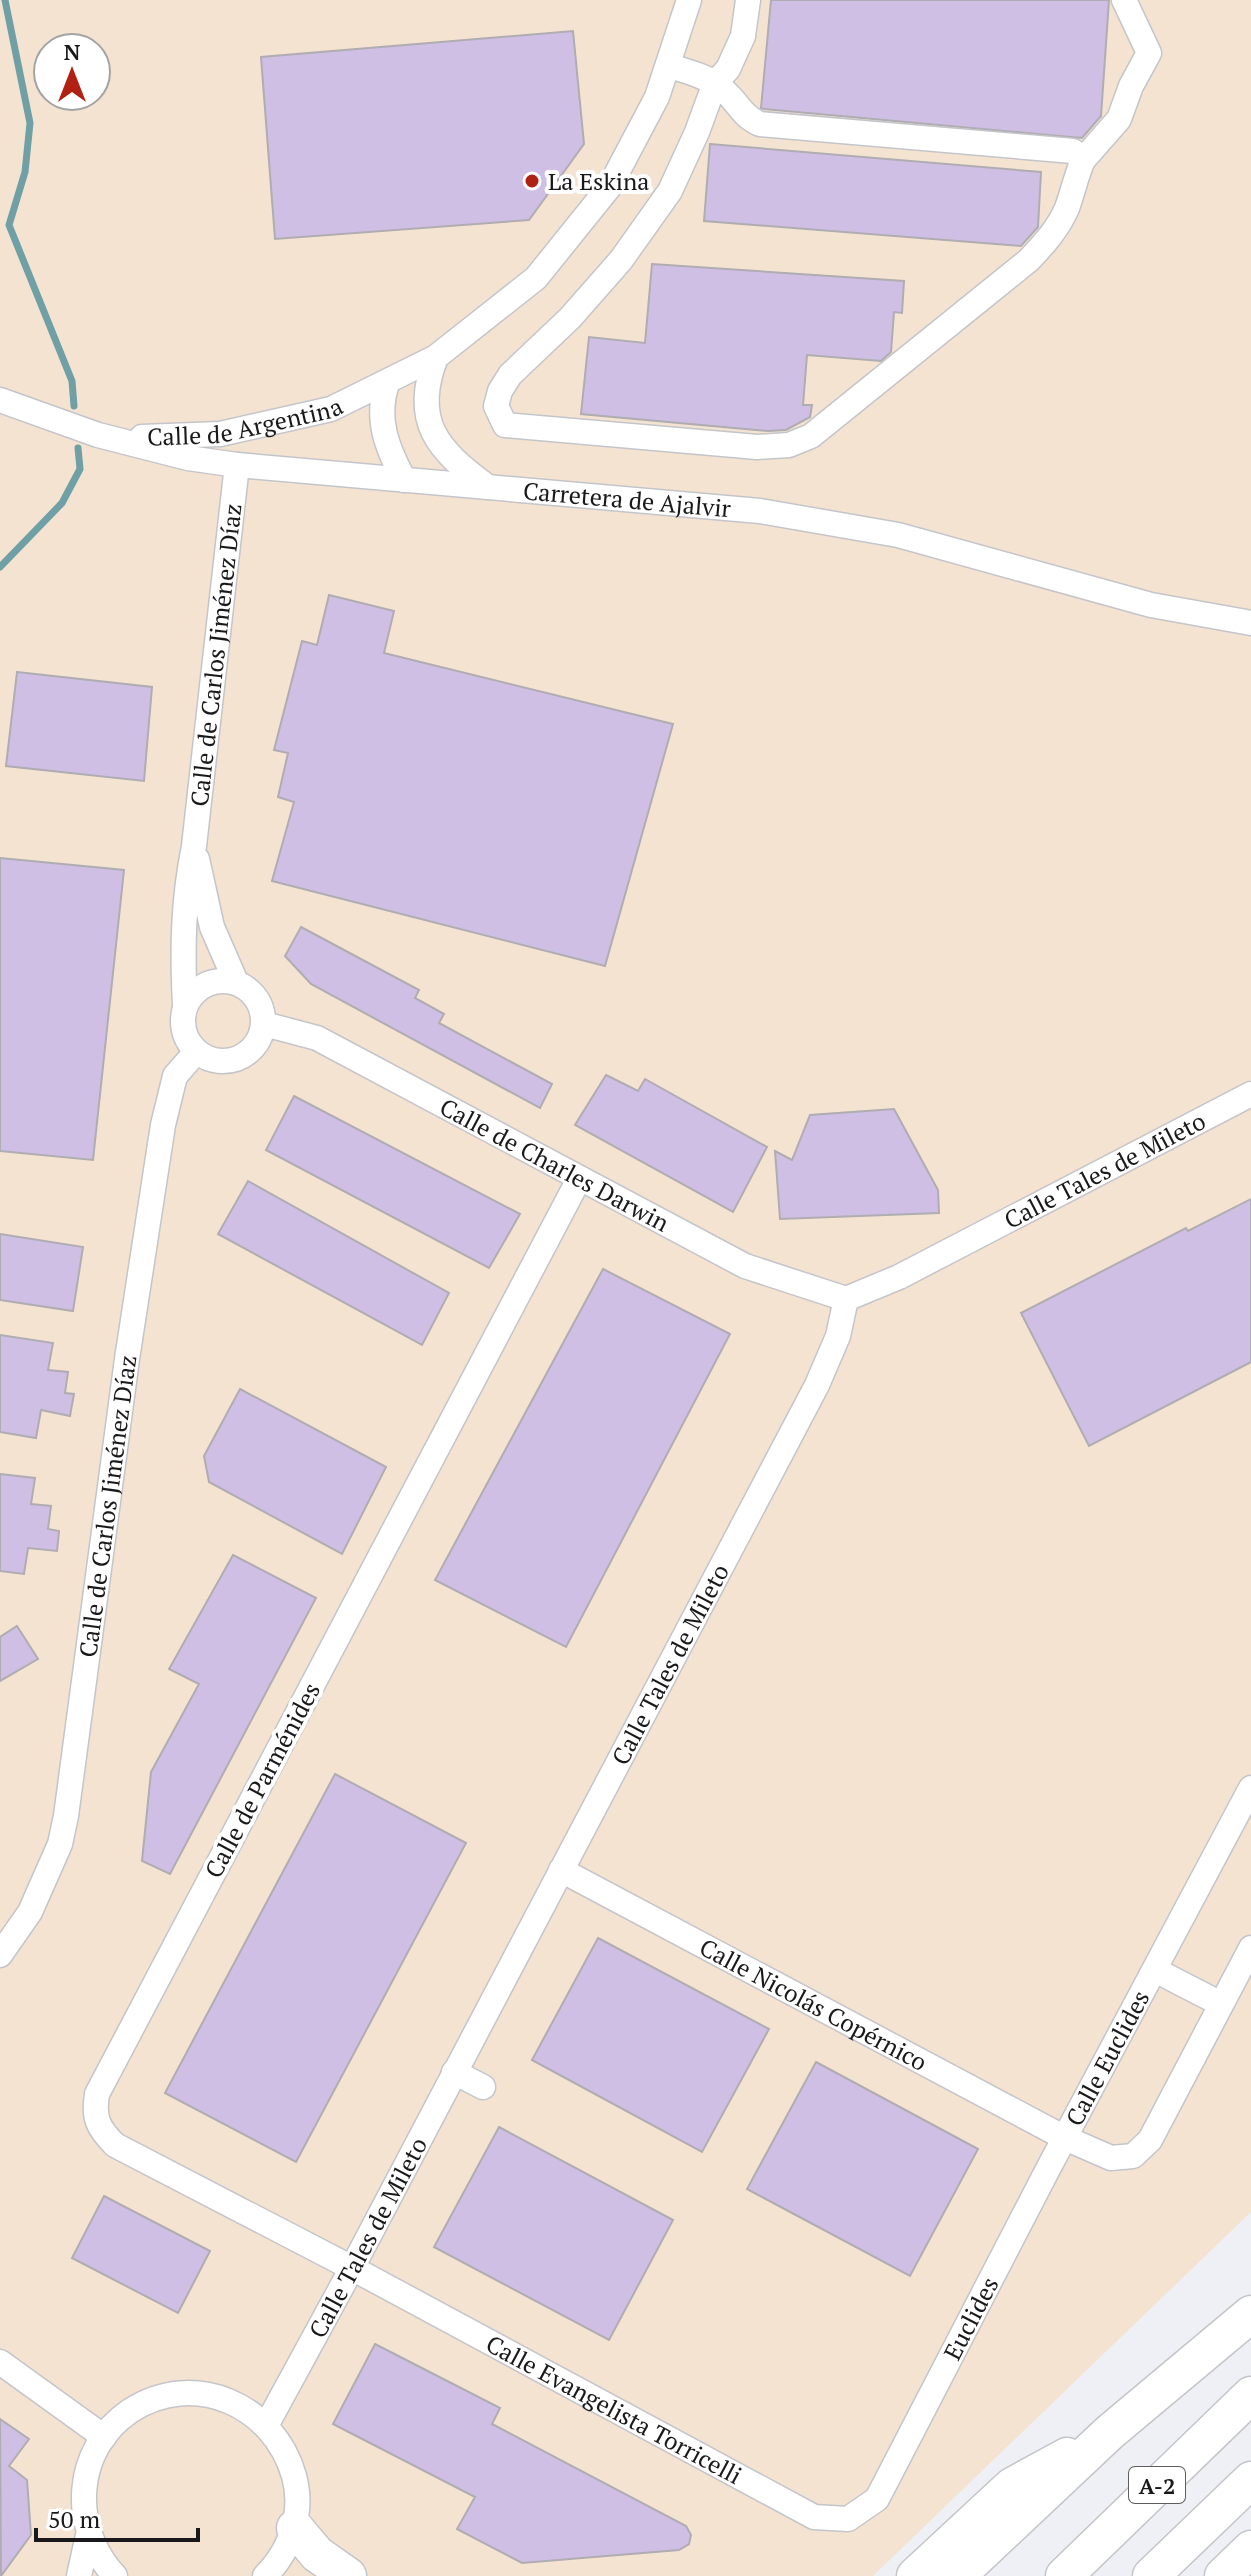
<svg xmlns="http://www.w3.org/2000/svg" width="1251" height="2576" viewBox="0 0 1251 2576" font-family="'PT Serif',serif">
<rect width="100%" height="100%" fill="#eef0f5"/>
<!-- industrial -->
<path fill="#f5e3d2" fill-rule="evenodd" d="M0,0h1251v2212l-378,364h-873zM48,48h48v48h-48z"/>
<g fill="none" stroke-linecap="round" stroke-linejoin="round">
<!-- stream -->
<g stroke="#6ea0a5" stroke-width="7">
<path d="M5,0l25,123 -5,49 -16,53 63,156 2,25"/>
<path d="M0,567l62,-64 18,-34 -2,-21"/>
</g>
</g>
<!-- building -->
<g fill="#d0bfe4" stroke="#afadb1" stroke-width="2">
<path d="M771,0h338l-8,116 -19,22 -318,-29 -3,-1z"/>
<path d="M573,31l11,113 -55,76 -254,19 -14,-182z"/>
<path d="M710,144l331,28 -3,55 -17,19 -317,-25z"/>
<path d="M652,264l252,17 -2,32 -8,-1 -3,40 -10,9 -74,-6 -4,50h9l-2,12 -24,13 -18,1 -187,-17 8,-77 56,6z"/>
<path d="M329,595l65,16 -10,42 289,71 -68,242 -333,-85 22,-79 -16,-5 10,-44 -14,-3 28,-109 15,4z"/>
<path d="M17,672l135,15 -8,94 -138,-15z"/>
<path d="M0,858l124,12 -31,290 -93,-9z"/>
<path d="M301,927l118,63 -4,8 29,16 -5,9 113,61 -12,24 -229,-124 -26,-28z"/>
<path d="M606,1075l32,16 7,-12 122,68 -34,65 -158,-87z"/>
<path d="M294,1096l226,118 -31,54 -223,-118z"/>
<path d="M894,1109l44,81 1,23 -159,6 -5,-68 17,9 18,-45z"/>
<path d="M248,1181l201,112 -27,52 -204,-111z"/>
<path d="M1251,1199v163l-162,84 -68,-133 165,-85 2,3z"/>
<path d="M0,1234l83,13 -10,64 -73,-11z"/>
<path d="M603,1269l127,65 -164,313 -131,-67z"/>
<path d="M0,1335l53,8 -5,27 20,2 -3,21 9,1 -4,22 -29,-6 -5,28 -36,-6z"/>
<path d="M240,1389l146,78 -44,87 -133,-72 -5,-26z"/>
<path d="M0,1474l35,4 -4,26 20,2 -3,23 11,2 -2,20 -29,-3 -4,26 -24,-3z"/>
<path d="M233,1555l83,43 -146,276 -28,-13 9,-89 48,-88 -30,-15z"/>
<path d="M17,1626l21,33 -38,22v-44z"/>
<path d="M335,1774l131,69 -170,319 -131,-69z"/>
<path d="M598,1938l171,91 -67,123 -170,-92z"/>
<path d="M816,2062l162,87 -68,127 -163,-87z"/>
<path d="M499,2127l174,93 -64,120 -175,-93z"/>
<path d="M104,2196l106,55 -32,62 -106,-55z"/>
<path d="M375,2344l125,64 -8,16 194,102 5,9 -2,9 -10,6 -157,13 -65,-34 18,-32 -142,-73z"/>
<path d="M0,2419l29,20 -20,27 18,14 4,55 -30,41z"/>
</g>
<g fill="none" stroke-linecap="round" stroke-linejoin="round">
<defs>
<g id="minor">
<path d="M668,65c16,6 36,10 49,20 20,13 22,30 43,39l313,27 10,9c-7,16 -10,32 -16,48 -9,21 -23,36 -38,52l-218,176 -22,9 -32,2 -252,-22 -9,-19 4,-15 10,-16 60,-57 51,-58 49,-69 27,-59 18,-49 13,-14 15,-33 5,-36"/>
<path d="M1083,160l36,-41 12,-33 18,-33 -25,-53"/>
<path d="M436,357c-25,64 1,93 52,130"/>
<path d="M387,383c-12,36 0,65 17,97"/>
<path id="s1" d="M0,400l98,35 90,23 49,7 523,46 138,24 253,70 100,18"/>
<path id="s2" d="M142,437l78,-3 111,-25 105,-52 100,-79 74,-92 47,-89 32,-97"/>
<path d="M197,859l15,68 24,55"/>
<circle cx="223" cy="1021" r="40"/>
<path id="s3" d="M185,1005c-3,-57 -2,-104 9,-159l43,-381"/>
<path id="s4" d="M264,1024l53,14 428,228 101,33"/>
<path id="s5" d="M579,1179l-482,915c-4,24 1,34 18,51l237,123 462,249 34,2 29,-20 171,-330 203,-381"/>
<path id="s6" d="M561,1870l504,268 46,20 22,-2 17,-16 101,-192"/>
<path id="s7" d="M0,1955l30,-43 30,-68 6,-28 61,-457 36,-234 12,-49 21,-24"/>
<path d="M1155,1970l66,34"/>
<path d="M454,2072l29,15"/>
<path d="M0,2362l104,75"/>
<path id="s8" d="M267,2424l85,-156 465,-883 21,-49 8,-37 53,-22 352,-183"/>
<path d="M79,2576l9,-41"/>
<path d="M115,2576c-45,-48 -42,-126 15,-165 64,-42 144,-6 164,65 10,36 -3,74 -29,100"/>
</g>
<g id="highway">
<path d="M295,2528l22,26 31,22"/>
<path d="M915,2576l97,-90 55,-30"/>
<path d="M957,2576l153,-144 141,-118"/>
<path d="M1064,2576l187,-181"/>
<path d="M1151,2576l100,-96"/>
<path d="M1223,2576l28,-27"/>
</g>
</defs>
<!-- minor casing -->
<use href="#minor" stroke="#c4c5ca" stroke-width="27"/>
<!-- highway casing -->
<use href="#highway" stroke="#c4c5ca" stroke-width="39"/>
<!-- minor -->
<use href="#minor" stroke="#fff" stroke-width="24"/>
<!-- highway -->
<use href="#highway" stroke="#fff" stroke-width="36"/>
</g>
<!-- markers -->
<circle fill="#b02113" stroke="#fff" stroke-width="3" cx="532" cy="181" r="8"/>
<g text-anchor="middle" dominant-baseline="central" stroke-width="8" stroke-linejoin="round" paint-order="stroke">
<!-- shield labels -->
<rect fill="#fff" stroke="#5e5e5f" stroke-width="2" x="1129" y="2467" width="56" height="36" rx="6"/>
<g font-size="22" font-weight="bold" fill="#19191b">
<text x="1157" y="2485">A-2</text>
</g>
<!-- poi labels -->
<g font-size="24" fill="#19191b" stroke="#fff" text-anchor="start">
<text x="548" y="181">La Eskina</text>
</g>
<!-- street labels -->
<g font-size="24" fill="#19191b" stroke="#fff">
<text stroke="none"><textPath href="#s2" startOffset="104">Calle de Argentina</textPath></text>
<text stroke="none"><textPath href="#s1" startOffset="638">Carretera de Ajalvir</textPath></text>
<text stroke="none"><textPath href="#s3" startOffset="352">Calle de Carlos Jiménez Díaz</textPath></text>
<text stroke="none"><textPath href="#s4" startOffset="324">Calle de Charles Darwin</textPath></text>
<text stroke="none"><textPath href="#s8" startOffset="1556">Calle Tales de Mileto</textPath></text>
<text stroke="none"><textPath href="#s7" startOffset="468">Calle de Carlos Jiménez Díaz</textPath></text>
<text stroke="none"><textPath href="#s8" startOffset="860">Calle Tales de Mileto</textPath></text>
<text transform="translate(262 1780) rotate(-62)">Calle de Parménides</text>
<text stroke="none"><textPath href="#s6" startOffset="286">Calle Nicolás Copérnico</textPath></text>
<text stroke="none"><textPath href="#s5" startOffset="2450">Calle Euclides</textPath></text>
<text stroke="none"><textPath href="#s8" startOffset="212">Calle Tales de Mileto</textPath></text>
<text stroke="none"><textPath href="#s5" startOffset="2156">Euclides</textPath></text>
<text stroke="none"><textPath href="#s5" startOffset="1656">Calle Evangelista Torricelli</textPath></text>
</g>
</g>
<!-- north arrow -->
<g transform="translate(72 72)"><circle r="38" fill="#ffffff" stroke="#a3a3a4" stroke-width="2"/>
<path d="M0-6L14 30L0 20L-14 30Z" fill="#b02113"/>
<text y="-12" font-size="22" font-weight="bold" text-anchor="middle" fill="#19191b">N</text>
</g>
<!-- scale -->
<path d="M36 2528v12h162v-12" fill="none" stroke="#19191b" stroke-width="4"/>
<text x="48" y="2528" font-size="24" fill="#19191b" stroke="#ffffff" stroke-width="6" paint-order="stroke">50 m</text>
</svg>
